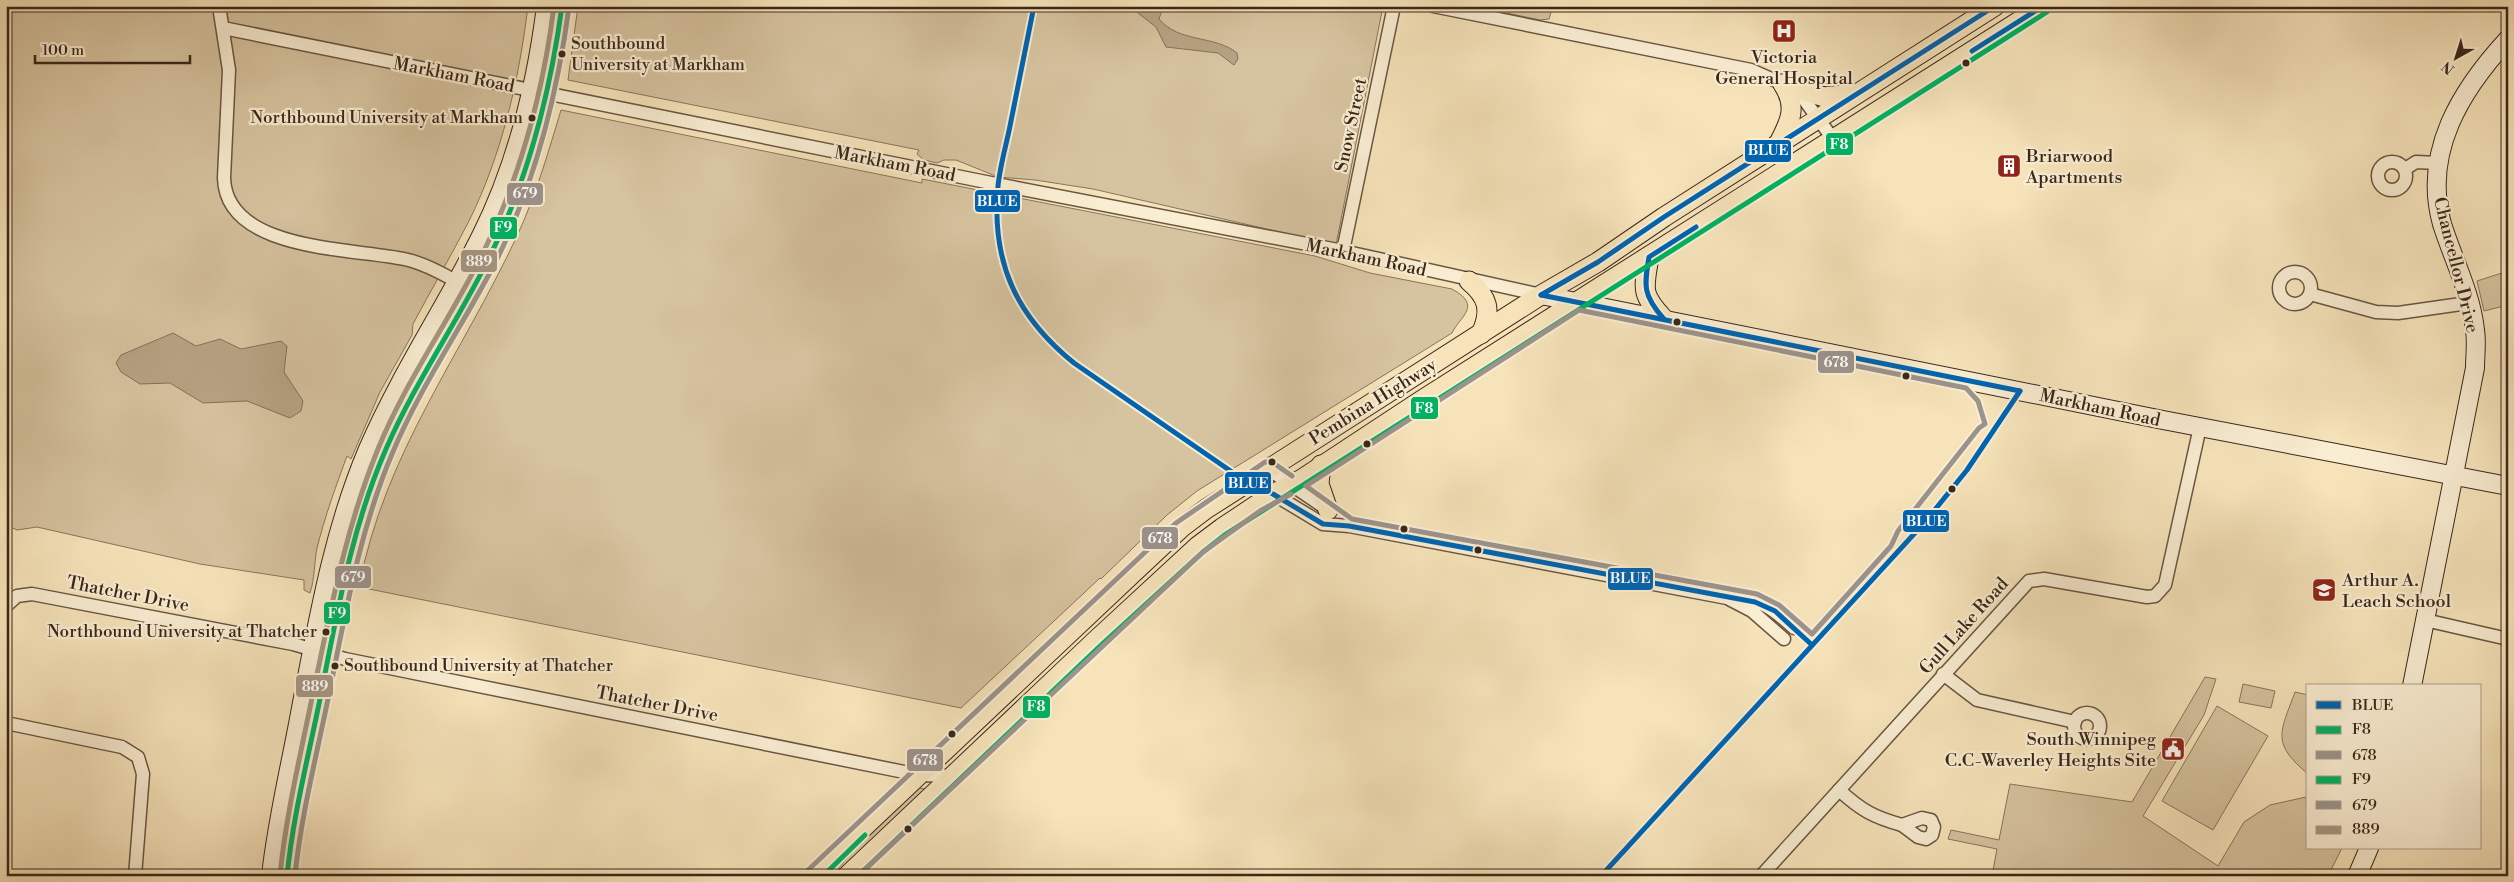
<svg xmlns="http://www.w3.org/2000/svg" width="2514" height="882" viewBox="0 0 2514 882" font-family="'Libre Bodoni',serif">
<rect width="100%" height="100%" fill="#f6e3ba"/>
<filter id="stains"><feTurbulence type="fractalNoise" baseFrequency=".004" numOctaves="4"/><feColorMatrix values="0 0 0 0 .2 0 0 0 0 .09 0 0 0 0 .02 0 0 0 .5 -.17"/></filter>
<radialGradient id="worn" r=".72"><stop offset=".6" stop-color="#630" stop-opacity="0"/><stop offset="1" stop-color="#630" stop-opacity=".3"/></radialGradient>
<!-- green -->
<g fill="#d6c39f" stroke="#88755c">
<path d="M6,6h522c-9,74 -26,148 -59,215 -18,35 -38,69 -56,103l-1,11 -32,57 -29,67 -4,-3c-11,30 -22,60 -30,92 -3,15 -2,30 -7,45l-6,-3v-10l-104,-16 -163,-37 -20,3 -11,-5z"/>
<path d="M578,6h805l-47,239 -243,-56 -58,-9 -37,-3 -42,-17h-12l-7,3 -13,-3 -7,-6 2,-4 -351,-70z"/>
<path d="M1473,6h78l1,3 -3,10 -9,1z"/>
<path d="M561,110l361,73v-4l393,77 55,17 82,16c31,17 8,27 0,44l-255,158 -30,24 -66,64 -1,-1 -139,130 -602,-121c26,-135 102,-231 158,-351 19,-41 31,-83 44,-126z"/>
<path d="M2508,271v34l-24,6 -7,-30z"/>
<path d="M2205,677l11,2 -12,36 -61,101 75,50 26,-44 26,-17 36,-8 2,51h34l-14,28h-336l5,-27 -49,-10 3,-9 48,10 11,-56 122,18z"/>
<path d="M2243,684l32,7 -4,17 -32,-6z"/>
<path d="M2295,692l13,3v79c-37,-31 -28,-41 -13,-82z"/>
<path d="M2217,706l51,30 -55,94 -51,-29z"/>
<path d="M919,788l6,1 -86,81 -1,-1 18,-22z"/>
</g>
<!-- water -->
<g fill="#b6a383" stroke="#847159">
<path d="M1129,6h29l4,4 -3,9c20,24 56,16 78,34l1,6 -4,6 -16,-12 -52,-6 -10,-20z"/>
<path d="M173,333l23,13 24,-7 21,10 40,-8 6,5 -3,26 19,29 -2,10 -11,7 -43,-17 -44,2 -33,-20 -30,1 -19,-12 -5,-9 5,-8z"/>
</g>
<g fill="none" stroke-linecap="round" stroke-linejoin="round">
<defs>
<g id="street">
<path d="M219,6l10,64 -5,108c2,73 127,70 180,81 19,4 36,13 53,23"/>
<path d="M1433,6l318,64 32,14 20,14 30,41"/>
<path d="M223,28l768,155 352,68 198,44"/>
<circle cx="2392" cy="176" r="14"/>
<path d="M2405,169l11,-7 22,1"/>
<path d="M1343,251l51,-245"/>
<circle cx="2295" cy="288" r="16"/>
<path d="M2310,294l66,18 22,1 70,-10"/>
<path d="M1268,469l59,40"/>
<path d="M1248,483l25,11 50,30 26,2 378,72c33,1 43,8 67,30"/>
<path d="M1729,599l23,12 32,28"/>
<path d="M6,606l11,-10 15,-2 261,50 52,15 574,116 33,1"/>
<path d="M2425,620l83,19"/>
<path d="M1943,674l34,26 98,22"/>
<circle cx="2087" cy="726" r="13"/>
<path d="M6,723l116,24 16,10 5,17 -8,102"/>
<path d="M1839,790c22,20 34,27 63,35"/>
<path d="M1922,818l9,2 3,7 -2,8 -6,4 -8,-2 -16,-12z"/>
<path d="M1761,876l268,-295 15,-2 103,18 8,-1 10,-11 35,-158"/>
</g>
<g id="secondary">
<path d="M1541,295l622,125 345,66"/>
<path d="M2412,686l63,-318c0,-12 2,-26 0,-38 -4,-37 -22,-71 -33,-106 -20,-72 19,-134 66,-185"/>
<path d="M271,876c6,-57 20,-112 30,-168 17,-88 32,-177 67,-259 32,-74 77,-141 113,-213 36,-72 55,-150 65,-230"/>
<path d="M287,876c5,-59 21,-120 33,-177 17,-85 31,-170 66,-250 29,-66 70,-127 103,-191 41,-84 62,-159 73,-252"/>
<path d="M2357,876l12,-28"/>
</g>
<g id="primary">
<path d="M1783,84l41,13 28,-3"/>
<path d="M1778,145c12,-23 20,-38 5,-61"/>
<path d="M1649,257c-5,32 -9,36 14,61"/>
<path d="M1469,281c19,16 23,29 12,53"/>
<path d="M1321,465l-2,19 9,26"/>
<path d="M812,876l322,-304 47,-44 25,-19 335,-214 57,-33 66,-45 331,-211"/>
<path d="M847,876l247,-234 104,-96 24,-18 51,-34 29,-15 120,-79 621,-394"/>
</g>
</defs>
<!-- street casing -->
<use href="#street" stroke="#695641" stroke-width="15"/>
<!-- secondary casing -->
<use href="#secondary" stroke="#3a2719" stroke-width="20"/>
<!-- primary casing -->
<use href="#primary" stroke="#3a2719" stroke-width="21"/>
<!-- street -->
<use href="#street" stroke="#f9edd2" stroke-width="12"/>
<!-- secondary -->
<use href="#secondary" stroke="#f9edd2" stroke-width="18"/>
<!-- primary -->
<use href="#primary" stroke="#f6e3ba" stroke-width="19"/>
<defs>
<g id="bus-1">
<path d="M1034,6c-8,40 -16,80 -24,120 -4,20 -10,40 -12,60 -7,76 18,130 76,177l174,120 25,11 50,30 26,2 406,76 20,9 37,34"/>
<path d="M1972,51l71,-45"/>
<path d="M1541,295l57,-33 66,-45 331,-211"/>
<path d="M1541,295l479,96"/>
<path d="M1663,318c-20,-23 -19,-32 -14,-61l47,-30"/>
<path d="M1601,876l324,-354 42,-52 53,-79"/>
</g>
<g id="bus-2">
<path d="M823,876l42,-41"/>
<path d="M858,876l241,-229 104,-95 23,-18 821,-522"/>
</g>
<g id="bus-3">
<path d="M1579,310l387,78 12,13 7,23 -6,4 -81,103 -7,15 -79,88 -33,-29 -22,-11 -405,-75 -46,-33z"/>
<path d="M807,871l369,-348 89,-61h7l20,14"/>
<path d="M858,876l345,-324 57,-41 31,-17"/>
</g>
<path id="bus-4" d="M287,876c6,-60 21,-118 33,-177 17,-85 31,-170 66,-250 29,-67 71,-126 103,-191 40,-80 61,-164 73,-252"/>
<path id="bus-5" d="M295,876c6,-60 21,-118 33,-177 17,-83 31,-167 64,-245 28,-67 70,-127 103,-191 41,-81 62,-167 74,-256"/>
<path id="bus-6" d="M280,875c6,-60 20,-118 32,-177 18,-84 33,-169 66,-249 28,-69 72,-129 105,-196 38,-78 60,-160 71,-247"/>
</defs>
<!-- bus-1 casing -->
<use href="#bus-1" stroke="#f9edd2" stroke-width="9"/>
<!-- bus-2 casing -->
<use href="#bus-2" stroke="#f9edd2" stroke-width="9"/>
<!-- bus-3 casing -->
<use href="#bus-3" stroke="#f9edd2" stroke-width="9"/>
<!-- bus-4 casing -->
<use href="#bus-4" stroke="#f9edd2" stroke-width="9"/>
<!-- bus-5 casing -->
<use href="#bus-5" stroke="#f9edd2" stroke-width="9"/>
<!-- bus-6 casing -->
<use href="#bus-6" stroke="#f9edd2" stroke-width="9"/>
<!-- bus-1 -->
<use href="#bus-1" stroke="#0064b1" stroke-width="5"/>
<!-- bus-2 -->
<use href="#bus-2" stroke="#00b262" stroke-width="5"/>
<!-- bus-3 -->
<use href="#bus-3" stroke="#9c938c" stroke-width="5"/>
<!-- bus-4 -->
<use href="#bus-4" stroke="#00b262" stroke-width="5"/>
<!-- bus-5 -->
<use href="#bus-5" stroke="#9c938c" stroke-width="5"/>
<!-- bus-6 -->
<use href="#bus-6" stroke="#a69682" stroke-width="5"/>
</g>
<!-- icons -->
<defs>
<symbol id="hospital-square" viewBox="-11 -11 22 22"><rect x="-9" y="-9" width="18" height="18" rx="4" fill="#8f2418" stroke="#f9edd2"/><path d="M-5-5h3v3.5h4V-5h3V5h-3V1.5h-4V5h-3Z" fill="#fff"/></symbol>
<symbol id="building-square" viewBox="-11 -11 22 22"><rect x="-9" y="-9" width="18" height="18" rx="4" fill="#8f2418" stroke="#f9edd2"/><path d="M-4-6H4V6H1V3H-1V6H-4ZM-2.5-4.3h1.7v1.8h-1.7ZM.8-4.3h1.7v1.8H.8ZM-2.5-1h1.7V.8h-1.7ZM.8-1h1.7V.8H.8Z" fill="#fff"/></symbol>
<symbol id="school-square" viewBox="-11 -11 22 22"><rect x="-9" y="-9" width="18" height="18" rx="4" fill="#8f2418" stroke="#f9edd2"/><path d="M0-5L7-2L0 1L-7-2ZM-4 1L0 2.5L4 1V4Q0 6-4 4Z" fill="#fff"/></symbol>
<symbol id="civic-square" viewBox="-11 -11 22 22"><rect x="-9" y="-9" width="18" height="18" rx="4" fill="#8f2418" stroke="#f9edd2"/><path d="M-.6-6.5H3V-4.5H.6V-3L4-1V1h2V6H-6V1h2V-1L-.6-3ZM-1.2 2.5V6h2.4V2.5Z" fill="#fff"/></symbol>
</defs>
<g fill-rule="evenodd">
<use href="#hospital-square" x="1770" y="17" width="28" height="28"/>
<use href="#building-square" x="1995" y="152" width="28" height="28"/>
<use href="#school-square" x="2310" y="576" width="28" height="28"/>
<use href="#civic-square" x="2159" y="735" width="28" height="28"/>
</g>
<!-- markers -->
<g fill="#3a2719" stroke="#f9edd2" stroke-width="2">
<circle cx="562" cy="54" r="4.5"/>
<circle cx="1966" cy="63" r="4.5"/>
<circle cx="532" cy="118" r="4.5"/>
<circle cx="1677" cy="322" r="4.5"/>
<circle cx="1906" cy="376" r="4.5"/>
<circle cx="1367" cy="444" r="4.5"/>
<circle cx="1272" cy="462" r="4.5"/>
<circle cx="1952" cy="489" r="4.5"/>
<circle cx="1404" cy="529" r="4.5"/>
<circle cx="1478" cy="550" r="4.5"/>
<circle cx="326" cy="632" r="4.5"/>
<circle cx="335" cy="666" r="4.5"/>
<circle cx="952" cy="734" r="4.5"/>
<circle cx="908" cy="829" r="4.5"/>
</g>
<g text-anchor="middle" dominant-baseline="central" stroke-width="4.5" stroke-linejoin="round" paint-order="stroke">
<!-- bus labels -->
<g font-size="17" fill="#3a2719" stroke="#f9edd2" text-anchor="start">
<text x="571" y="44">Southbound<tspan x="571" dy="21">University at Markham</tspan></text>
<text x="523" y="118" text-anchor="end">Northbound University at Markham</text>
<text x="317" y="632" text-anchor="end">Northbound University at Thatcher</text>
<text x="344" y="666">Southbound University at Thatcher</text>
</g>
<!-- poi labels -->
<g font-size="18" fill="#3a2719" stroke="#f9edd2" text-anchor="start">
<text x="1784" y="57" text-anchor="middle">Victoria<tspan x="1784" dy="21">General Hospital</tspan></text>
<text x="2026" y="156">Briarwood<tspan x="2026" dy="21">Apartments</tspan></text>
<text x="2342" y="580">Arthur A.<tspan x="2342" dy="21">Leach School</tspan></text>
<text x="2156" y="739" text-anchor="end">South Winnipeg<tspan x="2156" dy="21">C.C-Waverley Heights Site</tspan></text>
</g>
<!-- street labels -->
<g font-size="18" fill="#3a2719" stroke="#f9edd2">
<text transform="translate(454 75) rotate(11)">Markham Road</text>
<text transform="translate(1351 125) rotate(-78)">Snow Street</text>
<text transform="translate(895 164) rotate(11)">Markham Road</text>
<text transform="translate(1366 258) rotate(12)">Markham Road</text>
<text transform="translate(2456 265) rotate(76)">Chancellor Drive</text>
<text transform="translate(1373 402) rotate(-32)">Pembina Highway</text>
<text transform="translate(2100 408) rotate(12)">Markham Road</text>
<text transform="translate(128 594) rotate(11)">Thatcher Drive</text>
<text transform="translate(1964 626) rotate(-48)">Gull Lake Road</text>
<text transform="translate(657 704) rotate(11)">Thatcher Drive</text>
</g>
</g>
<g stroke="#f9edd2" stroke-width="2">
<rect x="1825" y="132" width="29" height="24" rx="5" fill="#00b262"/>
<rect x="1744" y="139" width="48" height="24" rx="5" fill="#0064b1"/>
<rect x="506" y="182" width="38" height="24" rx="5" fill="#9c938c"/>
<rect x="974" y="189" width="47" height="24" rx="5" fill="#0064b1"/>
<rect x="489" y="216" width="29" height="24" rx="5" fill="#00b262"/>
<rect x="460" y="249" width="38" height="24" rx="5" fill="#a69682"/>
<rect x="1817" y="350" width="38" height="24" rx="5" fill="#9c938c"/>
<rect x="1410" y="396" width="29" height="24" rx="5" fill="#00b262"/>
<rect x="1224" y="471" width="48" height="24" rx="5" fill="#0064b1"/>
<rect x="1902" y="509" width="48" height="24" rx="5" fill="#0064b1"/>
<rect x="1141" y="526" width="38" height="24" rx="5" fill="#9c938c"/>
<rect x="334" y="565" width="38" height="24" rx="5" fill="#9c938c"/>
<rect x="1607" y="567" width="47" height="24" rx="5" fill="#0064b1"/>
<rect x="323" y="601" width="28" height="24" rx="5" fill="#00b262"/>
<rect x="295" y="674" width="39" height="24" rx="5" fill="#a69682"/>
<rect x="1022" y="695" width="29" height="24" rx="5" fill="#00b262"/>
<rect x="906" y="748" width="38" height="24" rx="5" fill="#9c938c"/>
</g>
<g font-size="14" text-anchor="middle" font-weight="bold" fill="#fff">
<text x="1839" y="149">F8</text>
<text x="1768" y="155">BLUE</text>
<text x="525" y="198">679</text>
<text x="997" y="206">BLUE</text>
<text x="503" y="232">F9</text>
<text x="479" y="266">889</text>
<text x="1836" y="367">678</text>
<text x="1424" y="413">F8</text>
<text x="1248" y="488">BLUE</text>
<text x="1926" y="526">BLUE</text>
<text x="1160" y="543">678</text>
<text x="353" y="582">679</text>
<text x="1630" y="583">BLUE</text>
<text x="337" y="618">F9</text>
<text x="315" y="691">889</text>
<text x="1036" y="711">F8</text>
<text x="925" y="765">678</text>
</g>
<!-- margin -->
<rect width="2514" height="882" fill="none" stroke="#f6e3ba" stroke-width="25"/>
<rect x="8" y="8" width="2499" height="867" fill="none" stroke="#3a2719" stroke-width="2.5"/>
<rect x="12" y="12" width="2489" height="857" fill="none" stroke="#3a2719"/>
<!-- legend -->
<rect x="2306" y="684" width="175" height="165" fill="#f9edd2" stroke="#ad9e88"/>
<rect x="2316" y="701" width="25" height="8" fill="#0064b1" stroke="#ad9e88"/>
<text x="2352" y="710" font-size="15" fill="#3a2719">BLUE</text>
<rect x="2316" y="726" width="25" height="8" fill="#00b262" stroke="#ad9e88"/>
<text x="2352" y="734" font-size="15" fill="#3a2719">F8</text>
<rect x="2316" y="751" width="25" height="8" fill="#9c938c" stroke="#ad9e88"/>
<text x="2352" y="760" font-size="15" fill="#3a2719">678</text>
<rect x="2316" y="776" width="25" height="8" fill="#00b262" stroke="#ad9e88"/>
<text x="2352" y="784" font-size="15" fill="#3a2719">F9</text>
<rect x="2316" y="801" width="25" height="8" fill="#9c938c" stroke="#ad9e88"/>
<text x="2352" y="810" font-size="15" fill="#3a2719">679</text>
<rect x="2316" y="826" width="25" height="8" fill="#a69682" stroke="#ad9e88"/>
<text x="2352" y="834" font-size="15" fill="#3a2719">889</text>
<!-- north arrow -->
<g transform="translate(2456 58) rotate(219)" stroke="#f9edd2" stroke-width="4" paint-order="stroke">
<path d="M0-4L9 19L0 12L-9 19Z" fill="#3a2719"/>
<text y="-8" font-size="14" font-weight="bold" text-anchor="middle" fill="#3a2719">N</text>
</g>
<!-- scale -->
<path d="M35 55v8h155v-8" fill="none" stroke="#3a2719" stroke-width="2.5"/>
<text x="42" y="55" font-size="15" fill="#3a2719" stroke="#f9edd2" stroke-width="4" paint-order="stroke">100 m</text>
<rect width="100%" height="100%" filter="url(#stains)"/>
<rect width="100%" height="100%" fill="url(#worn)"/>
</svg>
